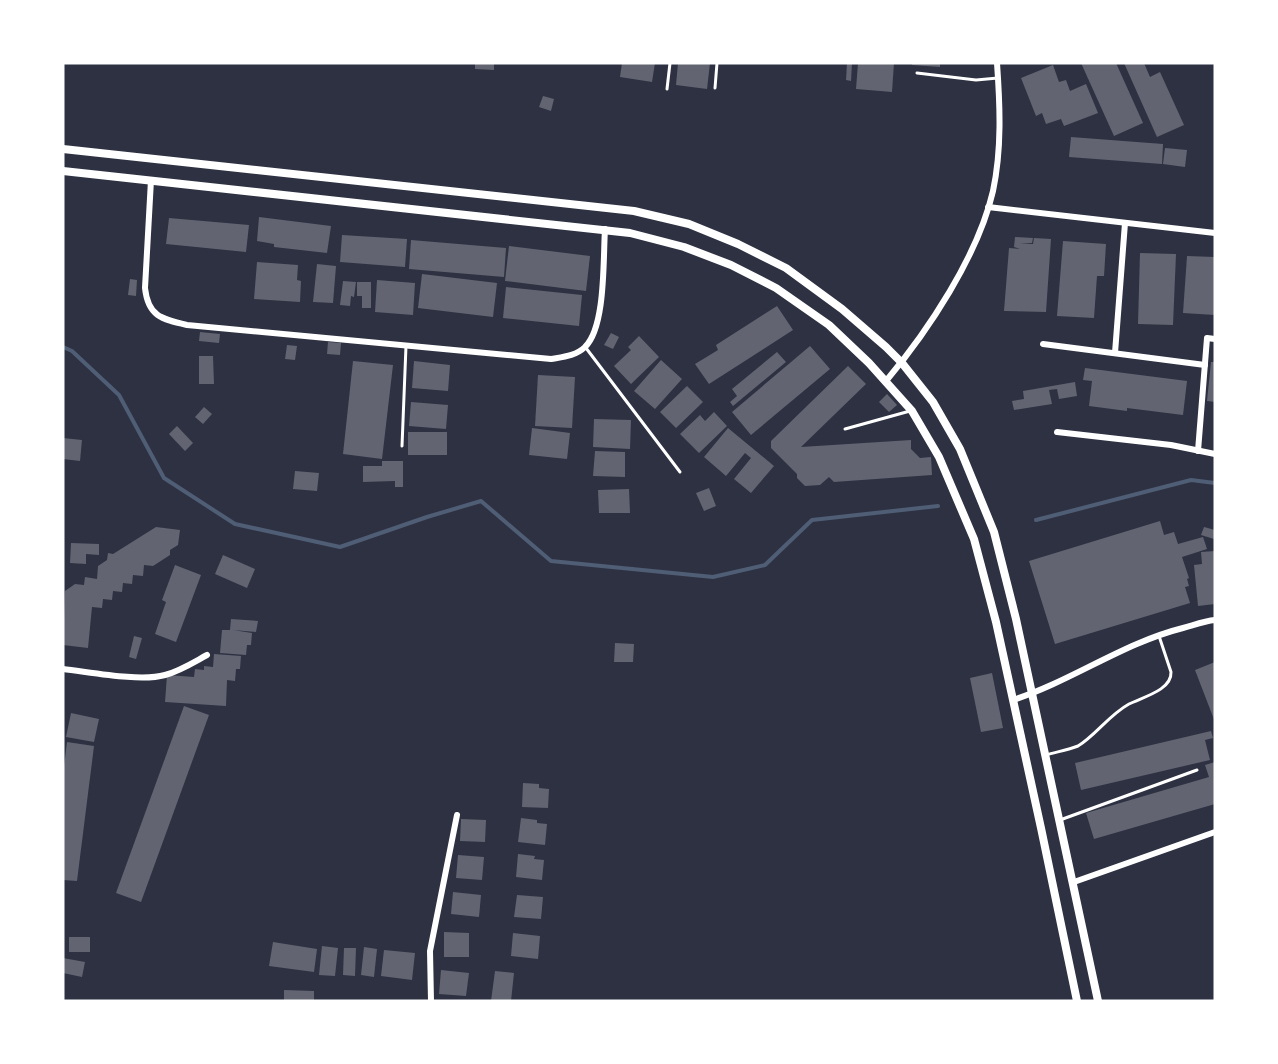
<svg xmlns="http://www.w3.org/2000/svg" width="1278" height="1064" viewBox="0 0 1278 1064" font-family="'Source Sans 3',sans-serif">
<rect width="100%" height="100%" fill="#2d3142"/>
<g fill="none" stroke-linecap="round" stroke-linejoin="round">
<!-- stream -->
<g stroke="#4f5d75" stroke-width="4">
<path d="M63,347l9,4 47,44 45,83 71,46 105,23 87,-30 54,-16 70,60 162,16 52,-12 47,-45 126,-14"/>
<path d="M1036,520l155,-40 24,3"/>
</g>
</g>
<!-- building -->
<g fill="#626471">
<path d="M475,63h19v7l-19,-1z"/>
<path d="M622,63h33l-3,19 -32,-5z"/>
<path d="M678,63h32l-3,26 -31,-4z"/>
<path d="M847,63h5l-1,18 -5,-1z"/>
<path d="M858,63h36l-2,29 -36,-3z"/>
<path d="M912,63h28v4l-28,-2z"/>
<path d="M1081,63h35l27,60 -29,13z"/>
<path d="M1124,63h20l6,14 10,-5 24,53 -27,12z"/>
<path d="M1053,65l6,17 7,-2 4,11 16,-7 12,29 -34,13 -3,-7 -15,5 -4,-11 -6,3 -15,-38z"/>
<path d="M543,96l11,3 -3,12 -12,-4z"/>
<path d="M1071,137l92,7 -1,20 -93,-7z"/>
<path d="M1165,148l22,2 -2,17 -22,-3z"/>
<path d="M259,217l72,9 -4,27 -53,-6v-3l-17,-3z"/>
<path d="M169,218l80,7 -3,27 -80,-8z"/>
<path d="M342,235l65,4 -2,28 -65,-5z"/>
<path d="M1015,237l18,1 -1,5 -12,1h13l1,-6 17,1 -5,73 -42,-1 5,-63 11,1 -6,-2z"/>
<path d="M411,240l95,8 -2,29 -95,-8z"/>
<path d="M1063,241l43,3 -2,32h-7l-3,42 -37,-2z"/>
<path d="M509,246l81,10 -4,35 -81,-10z"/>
<path d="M1140,253l36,1 -3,71 -35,-1z"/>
<path d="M1187,256l28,1v58l-32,-2z"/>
<path d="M257,262l41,3 -1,15 4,1 -1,21 -46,-3z"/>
<path d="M317,264l19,2 -3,37 -20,-1z"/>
<path d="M422,274l75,9 -4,34 -75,-9z"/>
<path d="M130,279l7,1 -1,16 -8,-1z"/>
<path d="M377,280l38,3 -2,32 -38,-3z"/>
<path d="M343,281l13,1 -2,15 -3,-1 -1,10 -10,-1z"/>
<path d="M357,282h14v26h-9v-12h-5z"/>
<path d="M506,287l76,8 -3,31 -76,-8z"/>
<path d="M777,306l16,24 -84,54 -14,-20 23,-14 -2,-5z"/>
<path d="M200,332l20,2 -1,9 -20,-2z"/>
<path d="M611,333l8,4 -6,12 -9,-4z"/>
<path d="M639,336l20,21 -28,27 -17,-18 17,-16 -3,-3z"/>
<path d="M328,342l13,1 -1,12 -13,-1z"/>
<path d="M287,345l10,1 -2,14 -10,-1z"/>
<path d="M810,346l20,23 -79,66 -19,-23z"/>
<path d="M777,352l9,10 -53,44 -3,-4 7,-6 -5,-7z"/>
<path d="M199,356h14l1,28h-15z"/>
<path d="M661,360l21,19 -27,30 -21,-18z"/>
<path d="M353,361l40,4 -11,94 -39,-5z"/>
<path d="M414,361l36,4 -2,26 -36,-3z"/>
<path d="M1211,362h4v40l-8,-1z"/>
<path d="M848,366l18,18 -65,63 110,-7v9l9,9 11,-1 1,18 -98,7 -5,-5 -9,8 -15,1 -8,-8v-4l-26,-26v-7z"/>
<path d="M1085,368l102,13 -4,34 -56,-7v3l-38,-5 3,-25 -9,-1z"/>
<path d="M538,375l37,2 -3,51 -37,-2z"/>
<path d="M1075,382l2,14 -18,3 -2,-10 -8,1 3,14 -38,6 -2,-9 12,-2 -1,-8z"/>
<path d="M687,386l16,16 -27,26 -16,-16z"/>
<path d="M887,394l10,11 -8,7 -10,-10z"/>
<path d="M411,402l37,3 -2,24 -37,-3z"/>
<path d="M204,407l8,7 -9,10 -8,-7z"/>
<path d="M714,412l13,14 -28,27 -19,-19 20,-19 5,6z"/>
<path d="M594,419l37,1 -1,29 -37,-2z"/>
<path d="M177,426l16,17 -8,8 -16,-17z"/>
<path d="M532,428l38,5 -3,26 -38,-4z"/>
<path d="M728,428l46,38 -23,27 -17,-14 17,-21 -6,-5 -19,23 -22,-19z"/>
<rect x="408" y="432" width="39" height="23"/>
<path d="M63,438l19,2 -2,21 -17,-2z"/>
<path d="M595,451l30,1v25l-32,-1z"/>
<path d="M382,461h21v26h-8v-6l-32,1v-16h19z"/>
<path d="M295,471l24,2 -2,18 -24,-2z"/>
<path d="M709,488l7,18 -12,5 -8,-18z"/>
<path d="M629,489l1,24h-31l-1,-23z"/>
<path d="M1160,521l4,14 10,-3 4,12 25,-7 4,12 -25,8 7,21 -2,1 2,7 -4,1 5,16 -135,41 -26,-83z"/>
<path d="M156,527l24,3 -2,15 -8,5v5l-17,11 -9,-1 -1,11 -10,-1 -1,9 -9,-1 -1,9 -9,-1 -1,9 -9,-1 -1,9 -10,-1 -4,41 -25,-3 2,-54 10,-7 9,1 1,-8 12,2 1,-13 9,-6 1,-7 5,1z"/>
<path d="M1204,527l11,3 -1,9 -13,-4z"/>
<path d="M71,543l28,1v11l-13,-1v10l-16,-1z"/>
<path d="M1215,551v53l-17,2 -4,-41 8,-1 -1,-12z"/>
<path d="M223,555l32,14 -8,19 -32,-14z"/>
<path d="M175,565l26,10 -25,67 -21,-8 11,-32 -4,-2z"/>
<path d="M231,619l27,2 -2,11 -23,-2 19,3 -1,12h-4l-1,10 -26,-2 2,-23h8z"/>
<path d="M134,636l8,2 -6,21 -7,-2z"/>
<path d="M615,643l19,1 -1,18h-19z"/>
<path d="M214,654l27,2 -1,13h-4l-1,12 -8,-1 -1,26 -61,-4 2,-27 27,2 1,-8 9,1v-4l9,1z"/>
<path d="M1215,662v60l-20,-52z"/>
<path d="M992,673l11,55 -22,4 -11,-54z"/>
<path d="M184,706l25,9 -68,187 -25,-9z"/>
<path d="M71,713l28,6 -5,23 -28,-5z"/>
<path d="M1211,731l2,7 -8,2 5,20 -129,30 -6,-27z"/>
<path d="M67,742l27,4 -17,135 -14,-1v-105z"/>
<path d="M1215,762v42l-121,35 -8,-26 123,-36 -4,-12z"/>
<path d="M523,783l16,1v4l10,1 -1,19 -26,-1z"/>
<path d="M521,818l16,2v3l10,1 -2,21 -27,-3z"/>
<path d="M461,819l25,1 -1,22 -25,-1z"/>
<path d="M518,854l17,2 -1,3 10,1 -2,20 -26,-3z"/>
<path d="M458,855l26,2 -2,23 -26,-2z"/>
<path d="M453,892l28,3 -2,22 -28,-3z"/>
<path d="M517,895l26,2 -2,22 -27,-2z"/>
<path d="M444,932l25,1v24h-25z"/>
<path d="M513,933l27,3 -2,23 -27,-3z"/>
<rect x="69" y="937" width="21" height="15"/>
<path d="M273,942l44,7 -3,23 -45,-6z"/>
<path d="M322,946l16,2 -3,28 -16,-1z"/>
<path d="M364,947l13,2 -3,28 -13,-2z"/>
<path d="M344,948h12l-1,28 -12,-1z"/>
<path d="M384,950l31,3 -3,27 -31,-4z"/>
<path d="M63,958l22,4 -3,15 -19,-4z"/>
<path d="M441,970l28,3 -3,23 -27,-2z"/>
<path d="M495,971l19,2 -3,28h-20z"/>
<path d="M284,990l30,1v10h-30z"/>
</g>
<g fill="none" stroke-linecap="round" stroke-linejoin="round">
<!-- service -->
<g stroke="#fff" stroke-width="3">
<path d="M917,73l59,7 22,-2"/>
<path d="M715,88l2,-25"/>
<path d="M667,89l3,-26"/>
<path d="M586,348l94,124"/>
<path d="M845,429l65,-18"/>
<path d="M402,446l4,-100"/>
<path d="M1046,755c10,-3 22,-5 32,-9 17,-10 31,-31 51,-42 14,-7 43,-14 42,-32l-12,-36"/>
<path d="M1060,820l137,-50"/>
</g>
<!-- minor -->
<g stroke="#fff" stroke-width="6">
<path d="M151,180l-6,108c3,28 16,31 42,37l364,34c11,-2 25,-3 34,-12 21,-20 18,-89 20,-118"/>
<path d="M988,207l227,26"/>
<path d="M1043,344l162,21"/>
<path d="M1115,353l10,-130"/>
<path d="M886,381c42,-50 92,-125 107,-190 9,-42 7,-86 4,-128"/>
<path d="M1057,432l114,13 44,9"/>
<path d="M1198,451l9,-113 8,1"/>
<path d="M63,669c27,3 77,13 102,6 15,-4 29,-13 42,-20"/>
<path d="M1013,700c59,-19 110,-57 170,-72 11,-3 21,-7 32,-8"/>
<path d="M1074,882l141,-50"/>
<path d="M431,1001l-1,-50 27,-136"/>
</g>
<!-- tertiary -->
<g stroke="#fff" stroke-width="8">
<path d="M63,149l571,62 55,13 49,20 48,24 56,41 44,38 16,16 31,39 27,47 34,83 22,87 82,382"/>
<path d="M63,171l567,62 54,14 47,18 45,23 53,37 40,38 43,48 27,46 35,82 22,83 45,206 36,173"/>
</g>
</g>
<!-- border -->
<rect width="1278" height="1064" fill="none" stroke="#ffffff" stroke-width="129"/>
</svg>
